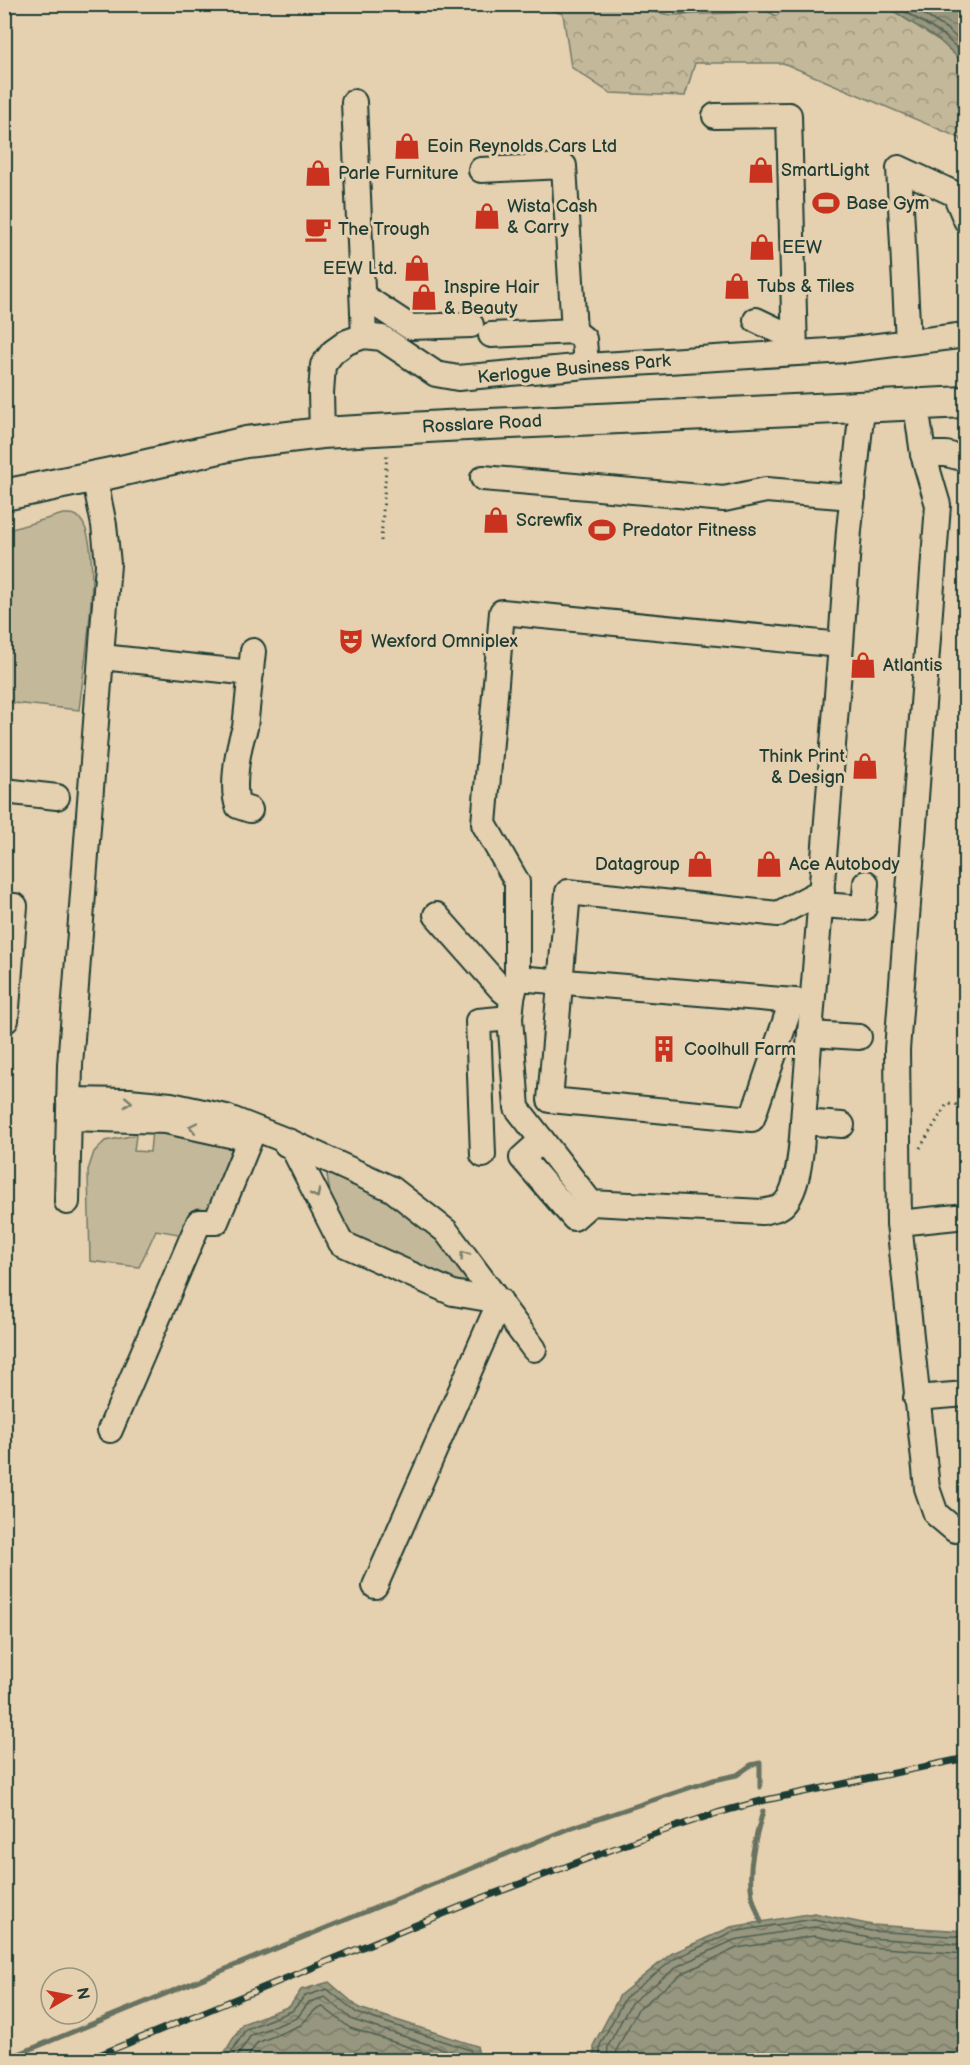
<svg xmlns="http://www.w3.org/2000/svg" width="970" height="2065" viewBox="0 0 970 2065" font-family="'Balsamiq Sans',sans-serif">
<defs>
<pattern id="forest-crowns" width="20" height="18" patternUnits="userSpaceOnUse" patternTransform="scale(1.5)"><rect width="20" height="18" fill="#c4b89a"/><path d="M2 6a3 3 0 1 1 6 0M12 15a3 3 0 1 1 6 0" fill="none" stroke="#9f977e"/></pattern>
<pattern id="water-waves" width="16" height="10" patternUnits="userSpaceOnUse" patternTransform="scale(1.5)"><rect width="16" height="10" fill="#97967e"/><path d="M0 5q4-4 8 0t8 0" fill="none" stroke="#7b7c68"/></pattern>
</defs>
<rect width="100%" height="100%" fill="#e5d0af"/>
<filter id="ink" filterUnits="userSpaceOnUse"><feTurbulence type="fractalNoise" baseFrequency=".0167" numOctaves="2"/><feDisplacementMap in="SourceGraphic" scale="12" xChannelSelector="R" yChannelSelector="G"/><feConvolveMatrix kernelMatrix="1 2 1 2 8 2 1 2 1" color-interpolation-filters="sRGB"/></filter>
<g filter="url(#ink)">
<!-- green -->
<g fill="#c4b89a" stroke="#727a67" stroke-width="1.5">
<path d="M63,514c7,0 13,-1 17,5 25,27 3,153 -1,191l-74,-8v-171z"/>
<path d="M152,1131h23l55,15 1,4 -20,56 -2,3 -13,-1 -12,27 -28,-5 -17,37 -49,-6 -2,-91 6,-18 11,-11 31,-6 -2,16 16,1z"/>
<path d="M328,1171h12l86,53 42,53 -1,5 -12,1 -103,-43 -13,-22 -9,-26 -3,-16z"/>
</g>
<!-- forest -->
<path fill="url(#forest-crowns)" stroke="#727a67" stroke-width="1.5" d="M756,4l20,12 9,-8 1,-3h98l55,35 26,24v86l-5,-12 -177,-75h-88l-10,33 -75,-3 -39,-26 -8,-53 -27,-9h70l66,10 62,-2 15,-8z"/>
<!-- water -->
<g fill="url(#water-waves)" stroke="#677260" stroke-width="1.5">
<path d="M884,5h81v59l-26,-24z"/>
<path d="M814,1913l58,12 93,6v129h-371v-16l26,-49 51,-41 60,-27z"/>
<path d="M329,1982l30,26 118,38 3,14h-269l14,-8 17,-28 48,-18 11,-16z"/>
</g>
<g fill="none" stroke-linecap="round" stroke-linejoin="round">
<!-- shore -->
<g stroke="#4f6152" stroke-width="1.5">
<path d="M893,4l50,31 23,21"/>
<path d="M907,4l40,25 19,17"/>
<path d="M222,2060l7,-4 17,-27 46,-18 13,-15 22,-7 30,24 113,37 4,10"/>
<path d="M235,2060l16,-25 46,-17 12,-16 16,-5 28,23 111,36 2,4"/>
<path d="M246,2060l11,-17 44,-18 14,-15 8,-3 27,21 99,32"/>
<path d="M600,2060v-15l25,-47 49,-39 58,-27 82,-13 57,12 95,6"/>
<path d="M607,2060l1,-14 23,-43 47,-37 56,-26 80,-13 56,11 96,7"/>
<path d="M616,2060l1,-11 21,-40 45,-36 54,-25 77,-12 55,11 97,7"/>
</g>
<!-- stream -->
<g stroke="#677260" stroke-width="5">
<path d="M655,4l31,9 6,-9"/>
<path d="M761,1922c-3,-9 -7,-18 -9,-27 -5,-27 4,-59 11,-84"/>
<path d="M4,2060l566,-232 143,-48 24,-5 14,-10 9,-2v24"/>
</g>
<defs>
<g id="minor">
<path d="M354,102l10,234"/>
<path d="M715,116l74,-1 6,238"/>
<path d="M481,170l83,-4 10,165"/>
<path d="M363,296l47,31 61,-2"/>
<path d="M756,320l38,18"/>
<path d="M491,335l83,-4 10,8 2,27"/>
<path d="M908,342l-9,-174 56,26 11,26"/>
<path d="M916,405l7,49 15,51 -41,545 2,173 67,-7"/>
<path d="M322,433l-1,-40 2,-28 10,-13 14,-10 17,-6 18,2 54,36 22,4 128,-12 260,-16 120,-15"/>
<path d="M923,454h23l20,5"/>
<path d="M483,478l241,21 42,-9 87,7"/>
<path d="M841,645l-37,463c-2,24 -2,86 -24,99 -5,3 -13,3 -18,5l-171,-9 -74,-95 -7,-90 2,-20 5,-20v-96l-33,-58 18,-212 339,33 8,-115 13,-122"/>
<path d="M102,657l149,16"/>
<path d="M4,791l53,6"/>
<path d="M250,810l-12,-4c-7,-18 0,-60 7,-78l8,-77"/>
<path d="M821,905l43,3 2,-25"/>
<path d="M4,906h11l-9,114 -2,-1"/>
<path d="M436,915l66,75 10,8"/>
<path d="M517,978l290,24"/>
<path d="M792,1001l-40,118 -202,-19 18,-208 210,22 44,-23"/>
<path d="M810,1034l49,3"/>
<path d="M69,1100l60,1 42,4 55,12 64,25 102,47 54,42 88,118"/>
<path d="M69,1118l97,3 64,14"/>
<path d="M803,1122l39,3"/>
<path d="M542,1140l-20,18 52,60 17,-15"/>
<path d="M286,1144l4,-2 51,101 112,50 47,8"/>
<path d="M483,1155l-5,-134 32,-3"/>
<path d="M67,1202l3,-137 38,-501 -4,-39 -10,-49"/>
<path d="M899,1223l28,265 9,26 19,16 11,-1"/>
<path d="M916,1398l50,-4"/>
<path d="M110,1430l89,-208h17l34,-83"/>
<path d="M375,1586l125,-285"/>
</g>
<path id="major" d="M4,495l112,-23 130,-30 76,-9 123,-7 521,-24"/>
</defs>
<!-- minor casing -->
<use href="#minor" stroke="#1f3d34" stroke-width="28"/>
<!-- major casing -->
<use href="#major" stroke="#1f3d34" stroke-width="34"/>
<!-- path -->
<g stroke="#1f3d34" stroke-width="3" stroke-dasharray="1.5 4.5" stroke-linecap="butt">
<path d="M381,541l6,-88"/>
<path d="M920,1148l27,-44 19,1"/>
</g>
<!-- minor -->
<use href="#minor" stroke="#e5d0af" stroke-width="24"/>
<!-- major -->
<use href="#major" stroke="#e5d0af" stroke-width="30"/>
<defs>
<path id="rail" d="M87,2060l395,-162 166,-62 69,-23 44,-12 205,-43"/>
</defs>
<!-- rail casing -->
<use href="#rail" stroke="#1f3d34" stroke-width="7"/>
<!-- rail -->
<use href="#rail" stroke="#e5d0af" stroke-width="4.5" stroke-dasharray="14" stroke-linecap="butt"/>
</g>
<!-- one-way arrows -->
<defs><path id="oneway-chevron" d="M-2-3.5L2.5 0L-2 3.5" fill="none" stroke-width="1.6" stroke-linecap="round" stroke-linejoin="round" transform="scale(1.5)"/></defs>
<g stroke="#787f6b">
<use href="#oneway-chevron" transform="translate(128 1102) rotate(3)"/>
<use href="#oneway-chevron" transform="translate(193 1127) rotate(-168)"/>
<use href="#oneway-chevron" transform="translate(316 1194) rotate(63)"/>
<use href="#oneway-chevron" transform="translate(464 1255) rotate(-127)"/>
</g>
</g>
<!-- icons -->
<defs>
<symbol id="shop-bare" viewBox="-9 -9 18 18"><path d="M-5-2.5h2.3a2.7 3.5 0 0 1 5.4 0H5L5.5 6h-11ZM-1.5-2.5h3a1.5 2.3 0 0 0-3 0Z" fill="#c8321e" stroke="#e5d0af" stroke-width="2.5" paint-order="stroke"/></symbol>
<symbol id="stadium-bare" viewBox="-9 -9 18 18"><path d="M0-5a6.5 5 0 1 0 0 10a6.5 5 0 1 0 0-10ZM-3.5-1.8h7v3.6h-7Z" fill="#c8321e" stroke="#e5d0af" stroke-width="2.5" paint-order="stroke"/></symbol>
<symbol id="cafe-bare" viewBox="-9 -9 18 18"><path d="M-5.5-4.5H6V0H3Q3 3.5 0 3.5H-2.5Q-5.5 3.5-5.5 0ZM3-3.2v2h1.7v-2ZM-6 4.5H4V6H-6Z" fill="#c8321e" stroke="#e5d0af" stroke-width="2.5" paint-order="stroke"/></symbol>
<symbol id="theatre-bare" viewBox="-9 -9 18 18"><path d="M-5-5.5Q0-4 5-5.5V0Q5 5 0 6Q-5 5-5 0ZM-3.3-2.5H-1v1.5H-3.3ZM1-2.5H3.3v1.5H1ZM-2.8 1Q0 5.5 2.8 1Z" fill="#c8321e" stroke="#e5d0af" stroke-width="2.5" paint-order="stroke"/></symbol>
<symbol id="building-bare" viewBox="-9 -9 18 18"><path d="M-4-6H4V6H1V3H-1V6H-4ZM-2.5-4.3h1.7v1.8h-1.7ZM.8-4.3h1.7v1.8H.8ZM-2.5-1h1.7V.8h-1.7ZM.8-1h1.7V.8H.8Z" fill="#c8321e" stroke="#e5d0af" stroke-width="2.5" paint-order="stroke"/></symbol>
</defs>
<g fill-rule="evenodd">
<use href="#shop-bare" x="388" y="127" width="38" height="38"/>
<use href="#shop-bare" x="742" y="151" width="38" height="38"/>
<use href="#shop-bare" x="299" y="154" width="38" height="38"/>
<use href="#stadium-bare" x="807" y="184" width="38" height="38"/>
<use href="#shop-bare" x="468" y="197" width="38" height="38"/>
<use href="#cafe-bare" x="299" y="210" width="38" height="38"/>
<use href="#shop-bare" x="743" y="228" width="38" height="38"/>
<use href="#shop-bare" x="398" y="249" width="38" height="38"/>
<use href="#shop-bare" x="718" y="267" width="38" height="38"/>
<use href="#shop-bare" x="405" y="278" width="38" height="38"/>
<use href="#shop-bare" x="477" y="501" width="38" height="38"/>
<use href="#stadium-bare" x="583" y="511" width="38" height="38"/>
<use href="#theatre-bare" x="332" y="622" width="38" height="38"/>
<use href="#shop-bare" x="844" y="646" width="38" height="38"/>
<use href="#shop-bare" x="846" y="747" width="38" height="38"/>
<use href="#shop-bare" x="681" y="845" width="38" height="38"/>
<use href="#shop-bare" x="750" y="845" width="38" height="38"/>
<use href="#building-bare" x="645" y="1030" width="38" height="38"/>
</g>
<g text-anchor="middle" dominant-baseline="central" stroke-width="6" stroke-linejoin="round" paint-order="stroke">
<!-- poi labels -->
<g font-size="18" fill="#1f3d34" stroke="#e5d0af" text-anchor="start">
<text x="427" y="146">Eoin Reynolds Cars Ltd</text>
<text x="781" y="170">SmartLight</text>
<text x="338" y="173">Parle Furniture</text>
<text x="846" y="203">Base Gym</text>
<text x="507" y="206">Wista Cash<tspan x="507" dy="21">&amp; Carry</tspan></text>
<text x="338" y="229">The Trough</text>
<text x="782" y="247">EEW</text>
<text x="397" y="268" text-anchor="end">EEW Ltd.</text>
<text x="757" y="286">Tubs &amp; Tiles</text>
<text x="444" y="287">Inspire Hair<tspan x="444" dy="21">&amp; Beauty</tspan></text>
<text x="516" y="520">Screwfix</text>
<text x="622" y="530">Predator Fitness</text>
<text x="371" y="641">Wexford Omniplex</text>
<text x="883" y="665">Atlantis</text>
<text x="845" y="756" text-anchor="end">Think Print<tspan x="845" dy="21">&amp; Design</tspan></text>
<text x="680" y="864" text-anchor="end">Datagroup</text>
<text x="789" y="864">Ace Autobody</text>
<text x="684" y="1049">Coolhull Farm</text>
</g>
<!-- street labels -->
<g font-size="18" fill="#1f3d34" stroke="#e5d0af">
<text transform="translate(574 369) rotate(-5)">Kerlogue Business Park</text>
<text transform="translate(482 424) rotate(-3)">Rosslare Road</text>
</g>
</g>
<!-- margin -->
<rect width="970" height="2065" fill="none" stroke="#e5d0af" stroke-width="24"/>
<rect x="12" y="12" width="946" height="2041" fill="none" stroke="#1f3d34" stroke-width="2" filter="url(#ink)"/>
<!-- north arrow -->
<g transform="translate(69 1996) rotate(80)"><circle r="28" fill="#e5d0af" stroke="#96957e" stroke-width="1.5"/>
<path d="M0-4.5L10 22L0 15L-10 22Z" fill="#c8321e"/>
<text y="-9" font-size="16" font-weight="bold" text-anchor="middle" fill="#1f3d34">N</text>
</g>
</svg>
